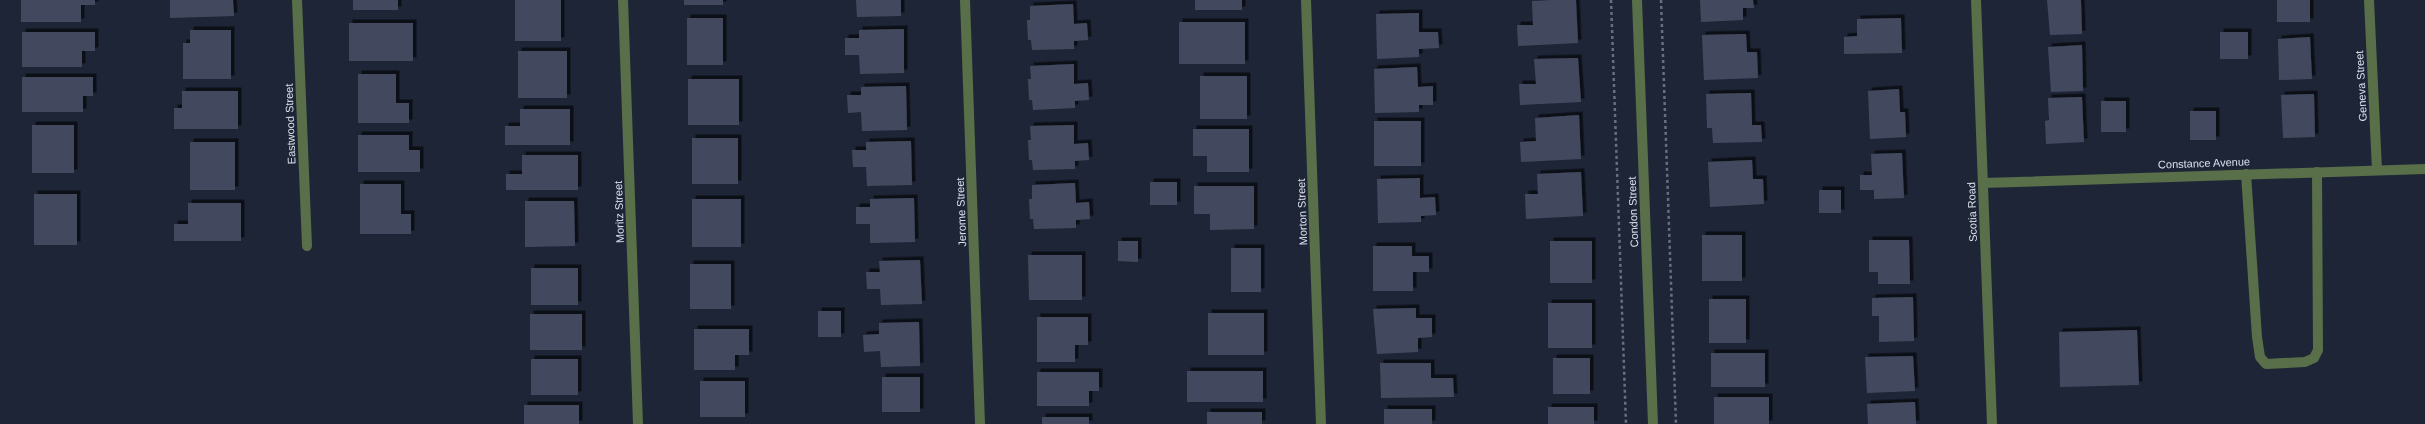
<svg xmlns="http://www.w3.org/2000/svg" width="2425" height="424" viewBox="0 0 2425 424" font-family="Helvetica,sans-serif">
<defs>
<filter id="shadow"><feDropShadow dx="3.5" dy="-3.5" stdDeviation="0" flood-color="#0009"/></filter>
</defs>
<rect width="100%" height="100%" fill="#1e2537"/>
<!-- building -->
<g fill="#424a5e" filter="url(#shadow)">
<path d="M21,0h74v5h-14v17h-60z"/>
<path d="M170,0h63l1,16 -64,2z"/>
<rect x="353" y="0" width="45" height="10"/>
<rect x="515" y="0" width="46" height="41"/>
<rect x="684" y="0" width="39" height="5"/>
<path d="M856,0h45v16l-44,1z"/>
<rect x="1195" y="0" width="47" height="10"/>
<path d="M1552,0h24l2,43 -60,3 -1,-21h16l-1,-24z"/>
<path d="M1700,0h53l1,8h-11v12l-42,2z"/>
<path d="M2047,0h34l1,34 -32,1z"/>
<rect x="2277" y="0" width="33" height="22"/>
<path d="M1073,4l1,20 13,-1 1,17 -14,1v8l-42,1 -1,-10h-3l-1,-20h3v-14z"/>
<path d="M1419,13v19h19l1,16 -20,1v8l-42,2 -1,-45z"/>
<rect x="687" y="18" width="36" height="47"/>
<path d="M1901,18l1,35 -58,1v-17l13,-1v-17z"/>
<rect x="1179" y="22" width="66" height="42"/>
<rect x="349" y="23" width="64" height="38"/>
<path d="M904,29v44l-44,1 -1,-19h-14v-17h14v-8z"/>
<path d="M190,30h41v49h-48v-36h7z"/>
<path d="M22,32h73v19h-13v16h-60z"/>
<rect x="2220" y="32" width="28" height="27"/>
<path d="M1746,34l1,18h10l1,26 -54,2 -2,-45z"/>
<path d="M2310,37l2,42 -33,1 -1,-41z"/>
<path d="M2082,45l1,46 -32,1 -3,-45z"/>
<rect x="518" y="51" width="49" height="47"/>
<path d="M1578,58l3,44 -61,3 -1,-21h17l-2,-25z"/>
<path d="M1074,64v20l14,-1 1,17 -14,1v7l-42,2 -1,-10h-3l-1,-21h3l-1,-13z"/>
<path d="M1417,67l1,20 15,-1v19h-14v7l-44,1 -1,-44z"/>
<path d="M358,74h38v29h13v20h-51z"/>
<rect x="1200" y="76" width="47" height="43"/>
<path d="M22,77h71v19h-10v16h-61z"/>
<rect x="688" y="79" width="51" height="46"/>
<path d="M906,86l1,44 -45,1 -1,-19 -13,1 -1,-18h14v-8z"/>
<path d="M1899,89l1,23h5l1,25 -36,2 -2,-48z"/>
<path d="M182,91h56v38h-64v-21h8z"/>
<path d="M1751,93l1,32h9l1,17 -49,1 -1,-15h-5l-1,-34z"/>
<path d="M2314,94l1,43 -32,1 -2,-43z"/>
<path d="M2082,97l2,45 -38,2 -1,-23 4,-1 -1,-22z"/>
<rect x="2101" y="101" width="25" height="31"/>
<path d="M520,109h50v36h-65v-19h15z"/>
<rect x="2190" y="111" width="26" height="29"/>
<path d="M1579,115l2,44 -60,3 -1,-20 16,-1 -1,-23z"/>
<rect x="1374" y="121" width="47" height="45"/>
<rect x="32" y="125" width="42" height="48"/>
<path d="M1074,125v19l14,-1 1,17 -14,1v8l-42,1 -1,-10h-3l-1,-20h3l-1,-14z"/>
<path d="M1193,129h56v43h-42v-16h-14z"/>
<path d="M358,135h51v15h11v22h-62z"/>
<rect x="692" y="138" width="46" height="46"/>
<path d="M911,141l1,44 -45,1 -1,-19h-13l-1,-17h14v-8z"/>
<rect x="190" y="142" width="45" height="48"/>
<path d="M1902,153l2,45 -30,1v-9h-14v-15h12l-1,-21z"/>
<path d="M522,155h56v35h-72v-16h16z"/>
<path d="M1752,160l1,19h10l1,25 -54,3 -2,-45z"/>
<path d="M1581,172l2,44 -57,3 -1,-25h13l-1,-20z"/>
<path d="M1420,178v20l15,-1 1,18 -15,1v6l-43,1 -1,-44z"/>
<rect x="1150" y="182" width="27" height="23"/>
<path d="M1075,183l1,20 13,-1 1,17 -14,1v8l-42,1 -1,-10h-3l-1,-20h3v-14z"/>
<path d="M360,184h41v30h10v20h-51z"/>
<path d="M1194,186h60v43l-44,1v-16h-16z"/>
<rect x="1819" y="190" width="22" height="23"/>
<rect x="34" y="194" width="43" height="51"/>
<path d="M914,198l1,44 -45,1v-19h-14v-17h14v-8z"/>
<rect x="692" y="199" width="49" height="48"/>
<path d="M525,201h49l1,45 -50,1z"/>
<path d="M188,203h53v38h-67v-17h14z"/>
<rect x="1702" y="235" width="40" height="46"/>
<path d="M1869,240h40l1,44h-32v-12h-9z"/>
<path d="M1118,241h20v21l-20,-1z"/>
<rect x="1550" y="241" width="42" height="42"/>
<path d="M1373,246h39v10h17v16h-16v19h-40z"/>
<rect x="1231" y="248" width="30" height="44"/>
<path d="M1028,255h54v45h-53z"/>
<path d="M920,260l2,44 -41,1 -1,-16h-13l-1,-17h14l-1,-11z"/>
<rect x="690" y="264" width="41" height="45"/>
<rect x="531" y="268" width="47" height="37"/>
<path d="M1913,297l1,44 -35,1v-26h-7v-18z"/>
<rect x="1709" y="299" width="37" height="44"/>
<rect x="1548" y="303" width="44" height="45"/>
<path d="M1416,308v10h16v19l-14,1v14l-41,2 -4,-45z"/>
<rect x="818" y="311" width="23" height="26"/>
<rect x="1208" y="313" width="56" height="42"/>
<rect x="530" y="314" width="52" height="36"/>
<path d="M1037,317h51v28h-13v17h-38z"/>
<path d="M919,322l1,44 -39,1 -1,-16 -16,1 -1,-17 16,-1v-11z"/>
<path d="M694,329h55v26h-14v15h-41z"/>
<path d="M2137,330l2,55 -79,2 -1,-55z"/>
<rect x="1711" y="353" width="54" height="34"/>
<path d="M1913,356l2,35 -48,2 -2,-36z"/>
<rect x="1553" y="358" width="37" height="36"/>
<rect x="531" y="359" width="47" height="36"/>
<path d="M1380,363h51v15h22l1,19 -73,1z"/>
<rect x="1187" y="371" width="76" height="31"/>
<path d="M1037,372h62v19h-10v15h-52z"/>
<rect x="882" y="377" width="38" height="35"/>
<rect x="700" y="381" width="45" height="36"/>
<rect x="1714" y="397" width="55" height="27"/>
<path d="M1915,402l1,22h-48l-1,-20z"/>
<rect x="524" y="405" width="55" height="19"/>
<rect x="1548" y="407" width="46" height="17"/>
<rect x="1384" y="409" width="48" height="15"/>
<rect x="1207" y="412" width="55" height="12"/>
<rect x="1042" y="417" width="47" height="7"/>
</g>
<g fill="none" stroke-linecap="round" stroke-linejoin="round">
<!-- path -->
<g stroke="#686f7f" stroke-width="2.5" stroke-dasharray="3 3" stroke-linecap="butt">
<path d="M1611,0l15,424"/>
<path d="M1661,0l15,424"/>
</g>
<!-- minor -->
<g stroke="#586f49" stroke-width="10">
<path d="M297,0l10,246"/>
<path d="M623,0l15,424"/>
<path d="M965,0l15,424"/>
<path d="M1306,0l15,424"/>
<path d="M1637,0l16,424"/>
<path d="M1976,0l16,424"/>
<path d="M2369,0l8,170"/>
<path d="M2246,174l11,163 3,20 6,7 39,-2 9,-4 4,-8 -1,-178"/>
<path d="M1983,183l442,-14"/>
</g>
</g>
<g text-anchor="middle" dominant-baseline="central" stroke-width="3" stroke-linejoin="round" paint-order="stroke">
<!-- street labels -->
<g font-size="11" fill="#dae0ec" stroke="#1e2537">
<text transform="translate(2361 86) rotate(-93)">Geneva Street</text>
<text transform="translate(290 124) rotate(-92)">Eastwood Street</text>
<text transform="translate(2204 163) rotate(-2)">Constance Avenue</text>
<text transform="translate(619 212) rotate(-92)">Moritz Street</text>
<text transform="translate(961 212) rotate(-92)">Jerome Street</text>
<text transform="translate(1302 212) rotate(-92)">Morton Street</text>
<text transform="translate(1633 212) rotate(-92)">Condon Street</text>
<text transform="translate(1972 212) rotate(-92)">Scotia Road</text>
</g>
</g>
</svg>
